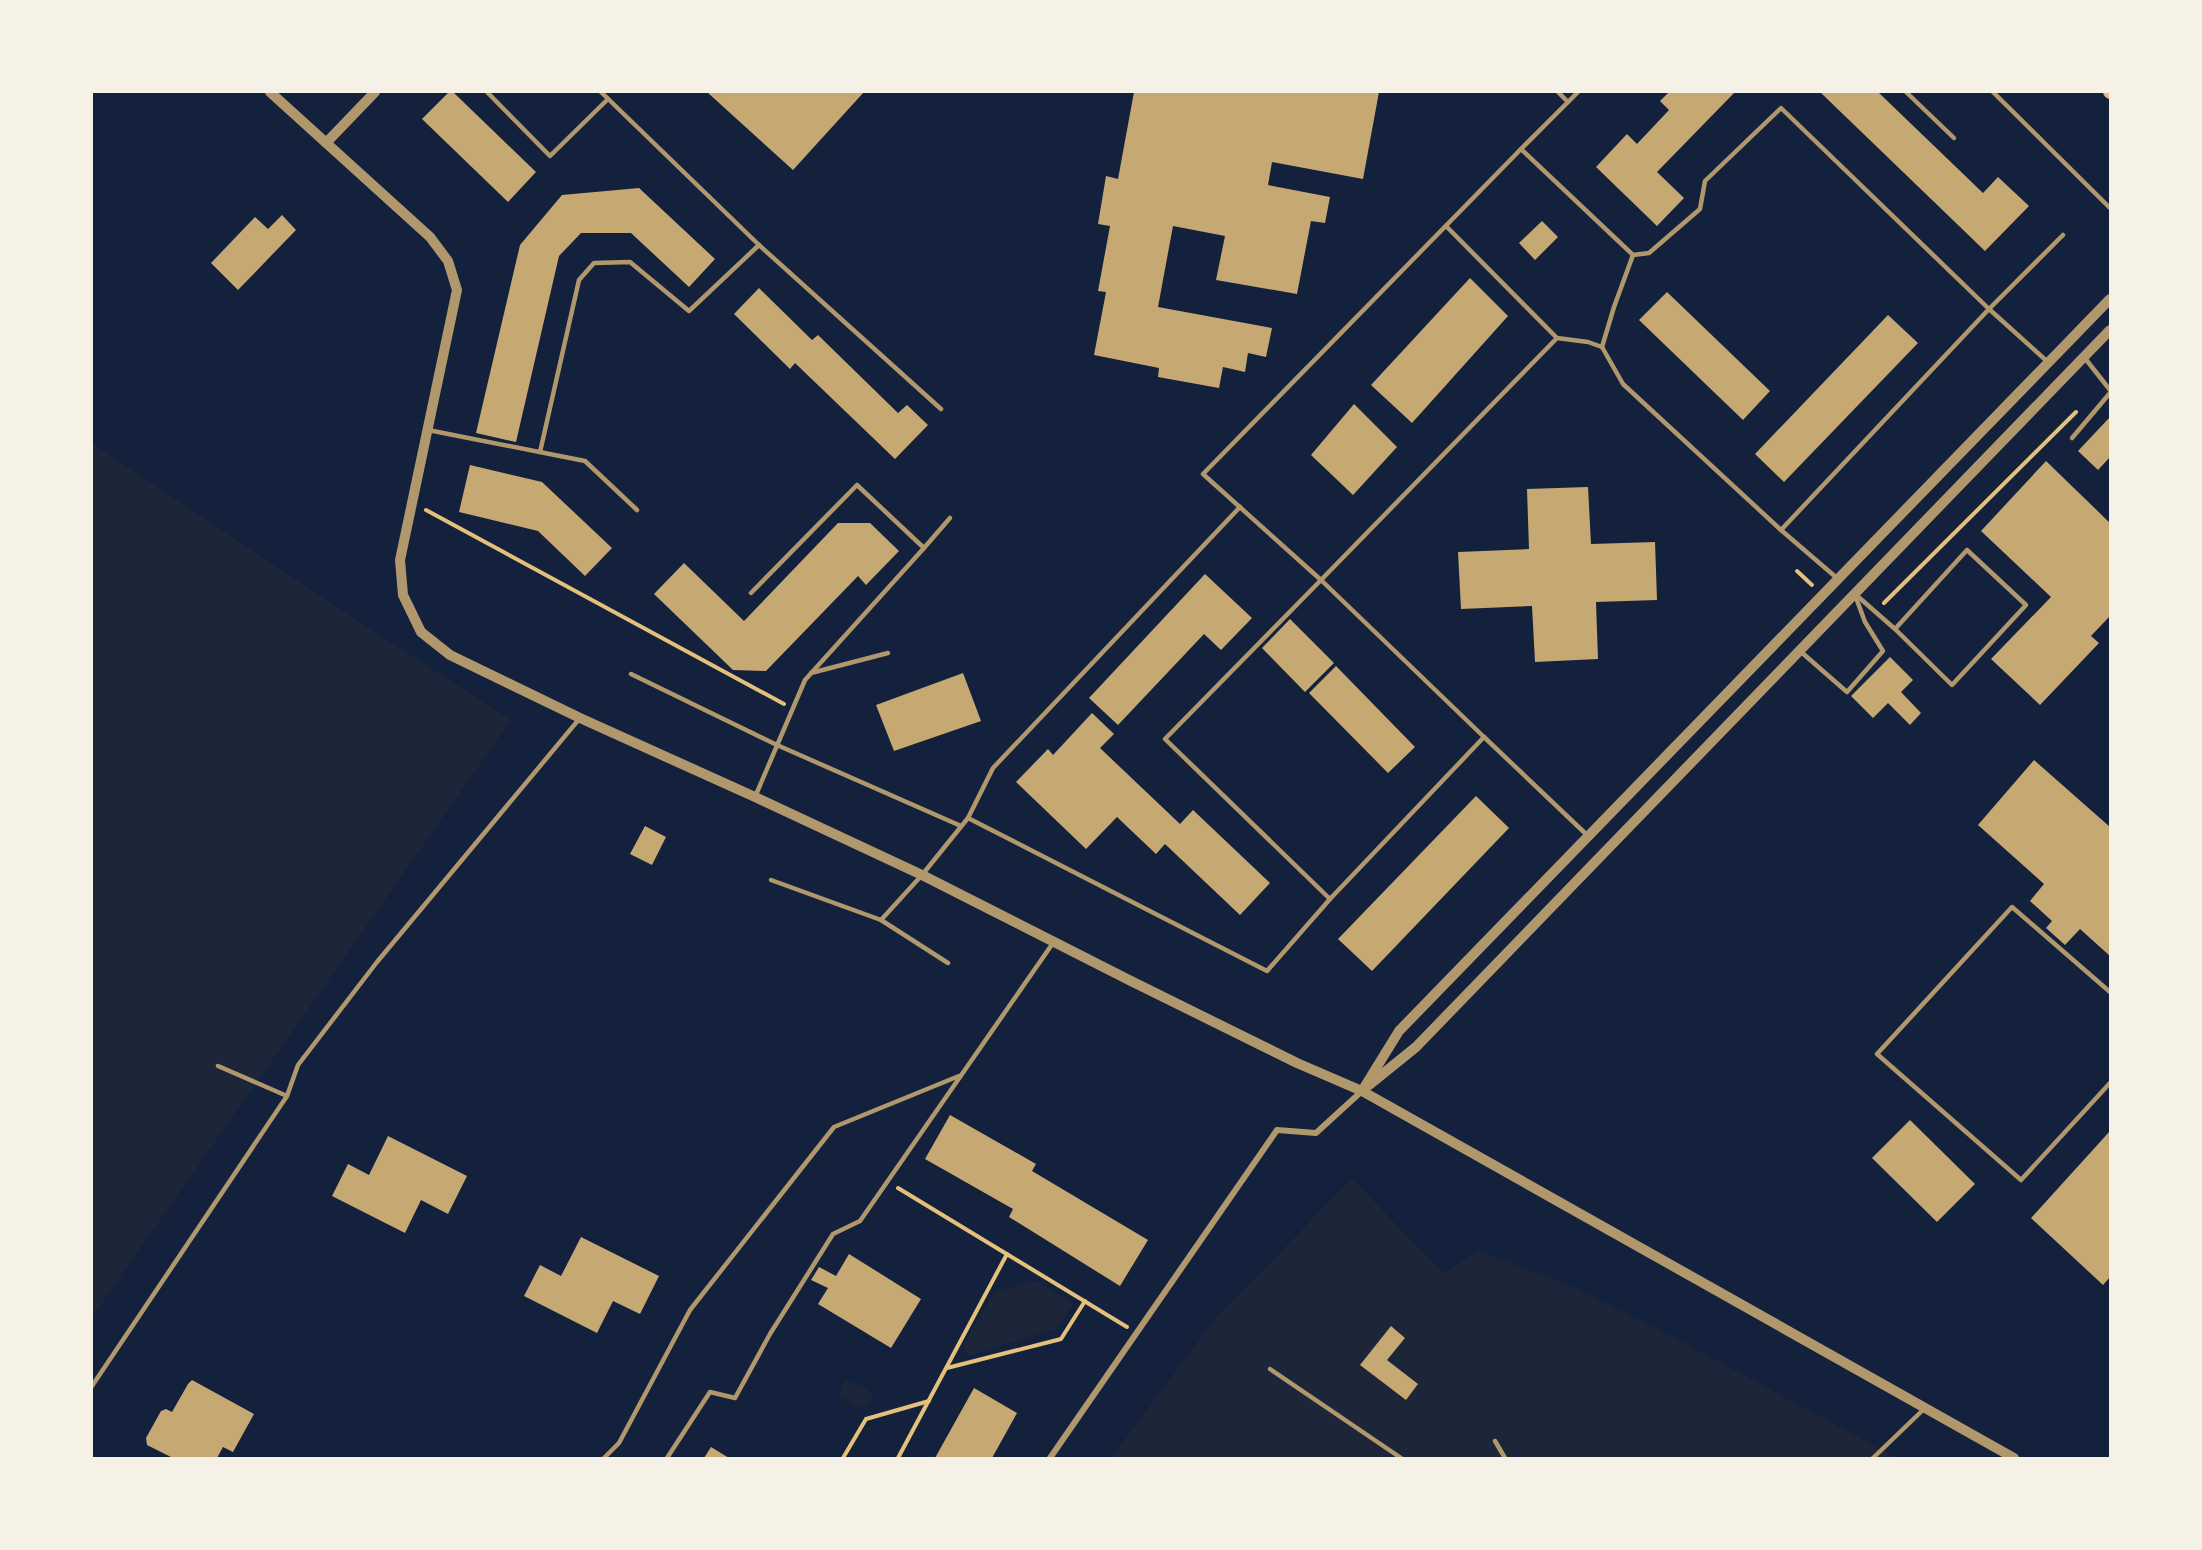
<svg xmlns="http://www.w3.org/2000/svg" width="2202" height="1550" viewBox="0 0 2202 1550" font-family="Roboto,sans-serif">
<rect width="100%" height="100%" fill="#14213d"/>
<!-- green -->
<g fill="#1d2539">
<path d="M92,443l281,188 138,89 -419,597z"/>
<path d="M1352,1179l92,94 35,-22 89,34 116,58 213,115h-786l106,-142z"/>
<path d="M1036,1281l37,23 -15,24 -91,28 -4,-11 32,-54z"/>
<path d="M845,1380l21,9 9,10 -15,9 -22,-12z"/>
</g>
<!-- building -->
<g fill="#c6a872">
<path d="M449,92h4l83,80 -28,30 -86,-83z"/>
<path d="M707,92h157l-71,78z"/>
<path d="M1134,92h245l-16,87 -91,-17 -4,23 62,12 -5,26 -14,-2 -14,73 -81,-14 9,-44 -52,-10 -15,81 114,21 -6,29 -18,-4 -3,19 -22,-5 -4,21 -61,-11 1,-9 -65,-13 12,-63 -8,-1 12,-65 -12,-2 8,-48 12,3z"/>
<path d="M1669,92h66l-78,80 27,26 -27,28 -61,-59 31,-33 10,10 32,-34 -9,-9z"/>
<path d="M1820,92h58l105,101 15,-16 31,29 -44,45z"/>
<path d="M639,188l76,71 -26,28 -58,-54h-50l-22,23 -43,186 -40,-9 44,-188 42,-50z"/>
<path d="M282,215l14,15 -58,60 -27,-27 44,-46 13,12z"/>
<path d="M1542,221l16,16 -23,23 -16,-17z"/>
<path d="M1470,278l38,38 -96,107 -41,-38z"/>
<path d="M759,288l53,52 6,-5 80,78 9,-8 21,20 -33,34 -100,-96 -5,6 -56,-55z"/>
<path d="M1667,292l103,99 -27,29 -104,-100z"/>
<path d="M1888,315l30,28 -134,139 -29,-28z"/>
<path d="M1354,404l43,43 -44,48 -42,-40z"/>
<path d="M2110,417v40l-12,13 -20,-19z"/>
<path d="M2046,461l64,62v93l-19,20 8,7 -59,62 -49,-46 60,-62 -70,-66z"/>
<path d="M470,465l72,17 70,66 -27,28 -47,-45 -79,-19z"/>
<path d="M1588,487l3,57 64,-2 2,58 -61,2 2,57 -63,3 -3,-56 -71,3 -3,-57 71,-3 -2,-60z"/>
<path d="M838,523h32l29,28 -33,34 -8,-9 -92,95 -33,-1 -79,-76 30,-31 60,58z"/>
<path d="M1205,574l47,44 -31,32 -17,-16 -86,91 -29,-27z"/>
<path d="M1290,619l44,44 -29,29 -43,-44z"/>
<path d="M1890,657l23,23 -12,12 20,21 -11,12 -22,-22 -15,15 -22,-22z"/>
<path d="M1336,666l79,81 -27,26 -79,-80z"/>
<path d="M963,673l18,48 -87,30 -18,-46z"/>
<path d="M1092,713l22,21 -14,14 80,76 13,-14 77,73 -30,32 -75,-71 -9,10 -39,-37 -31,32 -70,-67 32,-33 5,6z"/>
<path d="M2034,760l76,67v129l-30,-27 -15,16 -19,-17 6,-7 -22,-20 14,-17 -66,-59z"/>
<path d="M1476,796l33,32 -137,143 -34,-32z"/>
<path d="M645,826l21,11 -14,28 -22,-11z"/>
<path d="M950,1115l86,49 -4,7 116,69 -28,46 -111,-69 4,-8 -88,-50z"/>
<path d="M1910,1120l65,64 -38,38 -65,-64z"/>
<path d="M2110,1131v146l-7,8 -72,-67z"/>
<path d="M388,1136l79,40 -19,38 -27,-14 -16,33 -73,-37 16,-32 21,11z"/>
<path d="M581,1237l78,39 -19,38 -27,-13 -16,32 -73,-37 16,-31 21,11z"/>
<path d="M849,1254l72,45 -30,49 -73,-44 10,-16 -17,-8 8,-13 17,9z"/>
<path d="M1391,1326l14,12 -18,22 31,24 -12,16 -46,-35z"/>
<path d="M192,1380l62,34 -21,38 -10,-5 -6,11h-44l-26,-13 -1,-7 15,-27 5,-2 6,3 16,-28z"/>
<path d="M974,1388l43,25 -25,45h-57z"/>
<path d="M711,1447l18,11h-25z"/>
</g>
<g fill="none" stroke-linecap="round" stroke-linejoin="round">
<!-- path -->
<g stroke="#e5c07b" stroke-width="4">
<path d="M426,510l358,194"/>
<path d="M1797,571l15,14"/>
<path d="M1884,603l192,-191"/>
<path d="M898,1188l229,139"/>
<path d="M947,1368l114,-29 24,-38"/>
<path d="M843,1458l23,-39 63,-18"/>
<path d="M898,1458l109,-204"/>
</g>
<!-- service -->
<g stroke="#b1986c" stroke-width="4.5">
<path d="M487,92l63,64 58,-57"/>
<path d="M601,92l158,153 182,164"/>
<path d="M1558,92l10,10"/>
<path d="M1578,92l-57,57 112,106 16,-2 51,-44 5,-28 76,-73 208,201 60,54"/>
<path d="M1906,92l48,46"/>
<path d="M1993,92l117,116"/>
<path d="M1521,149l-318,325 118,106 -156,159 165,160 154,-162 103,98"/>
<path d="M1446,226l111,112 31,4 14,5 21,37 158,146 57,49"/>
<path d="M1602,347l12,-40 19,-52"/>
<path d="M2084,357l26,33"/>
<path d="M428,430l157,31 52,49"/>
<path d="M2072,438l38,-45"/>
<path d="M540,452l39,-172 15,-17 36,-1 59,49 70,-66"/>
<path d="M1781,530l208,-221 74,-74"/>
<path d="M924,548l26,-30"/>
<path d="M751,593l106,-108 67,63 -119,132 -50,117"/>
<path d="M1855,594l40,35 57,56 74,-80 -59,-55 -72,79"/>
<path d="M1800,651l47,41 36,-41 -18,-29 -10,-27"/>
<path d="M811,673l77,-20"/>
<path d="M631,674l146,71 184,81"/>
<path d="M1484,737l-163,-157 236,-242"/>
<path d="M968,818l299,153 63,-72"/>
<path d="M771,880l110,40"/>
<path d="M948,963l-67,-43 41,-45 46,-57 25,-50 247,-261"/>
<path d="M2110,992l-98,-85 -135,147 144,126 89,-97"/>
<path d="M218,1066l69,30 11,-31 79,-103 203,-244"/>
<path d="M1270,1369l131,89"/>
<path d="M92,1386l195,-290"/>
<path d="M1495,1441l10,17"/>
<path d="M604,1458l15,-15 71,-133 144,-183 125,-51"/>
<path d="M667,1458l43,-66 25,6 35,-64 63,-100 27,-13 193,-278"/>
<path d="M1873,1458l52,-50"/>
</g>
<!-- minor -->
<path stroke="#b1986c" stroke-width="6" d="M1050,1458l227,-328 39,3 46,-42"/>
<!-- tertiary -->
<g stroke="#b1986c" stroke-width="10">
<path d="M270,92l160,145 18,24 9,29 -57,270 3,35 18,37 29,23 130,63 175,79 167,78 207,105 168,83 65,28 652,367"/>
<path d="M326,143l49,-51"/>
<path d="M1369,1085l47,-38 694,-717"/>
<path d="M1362,1091l37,-60 711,-732"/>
</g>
<!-- secondary -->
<path stroke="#e5c07b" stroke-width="12" d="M2109,92l1,1"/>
</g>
<!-- border -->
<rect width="2202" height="1550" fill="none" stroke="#f6f1e7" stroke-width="186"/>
</svg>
